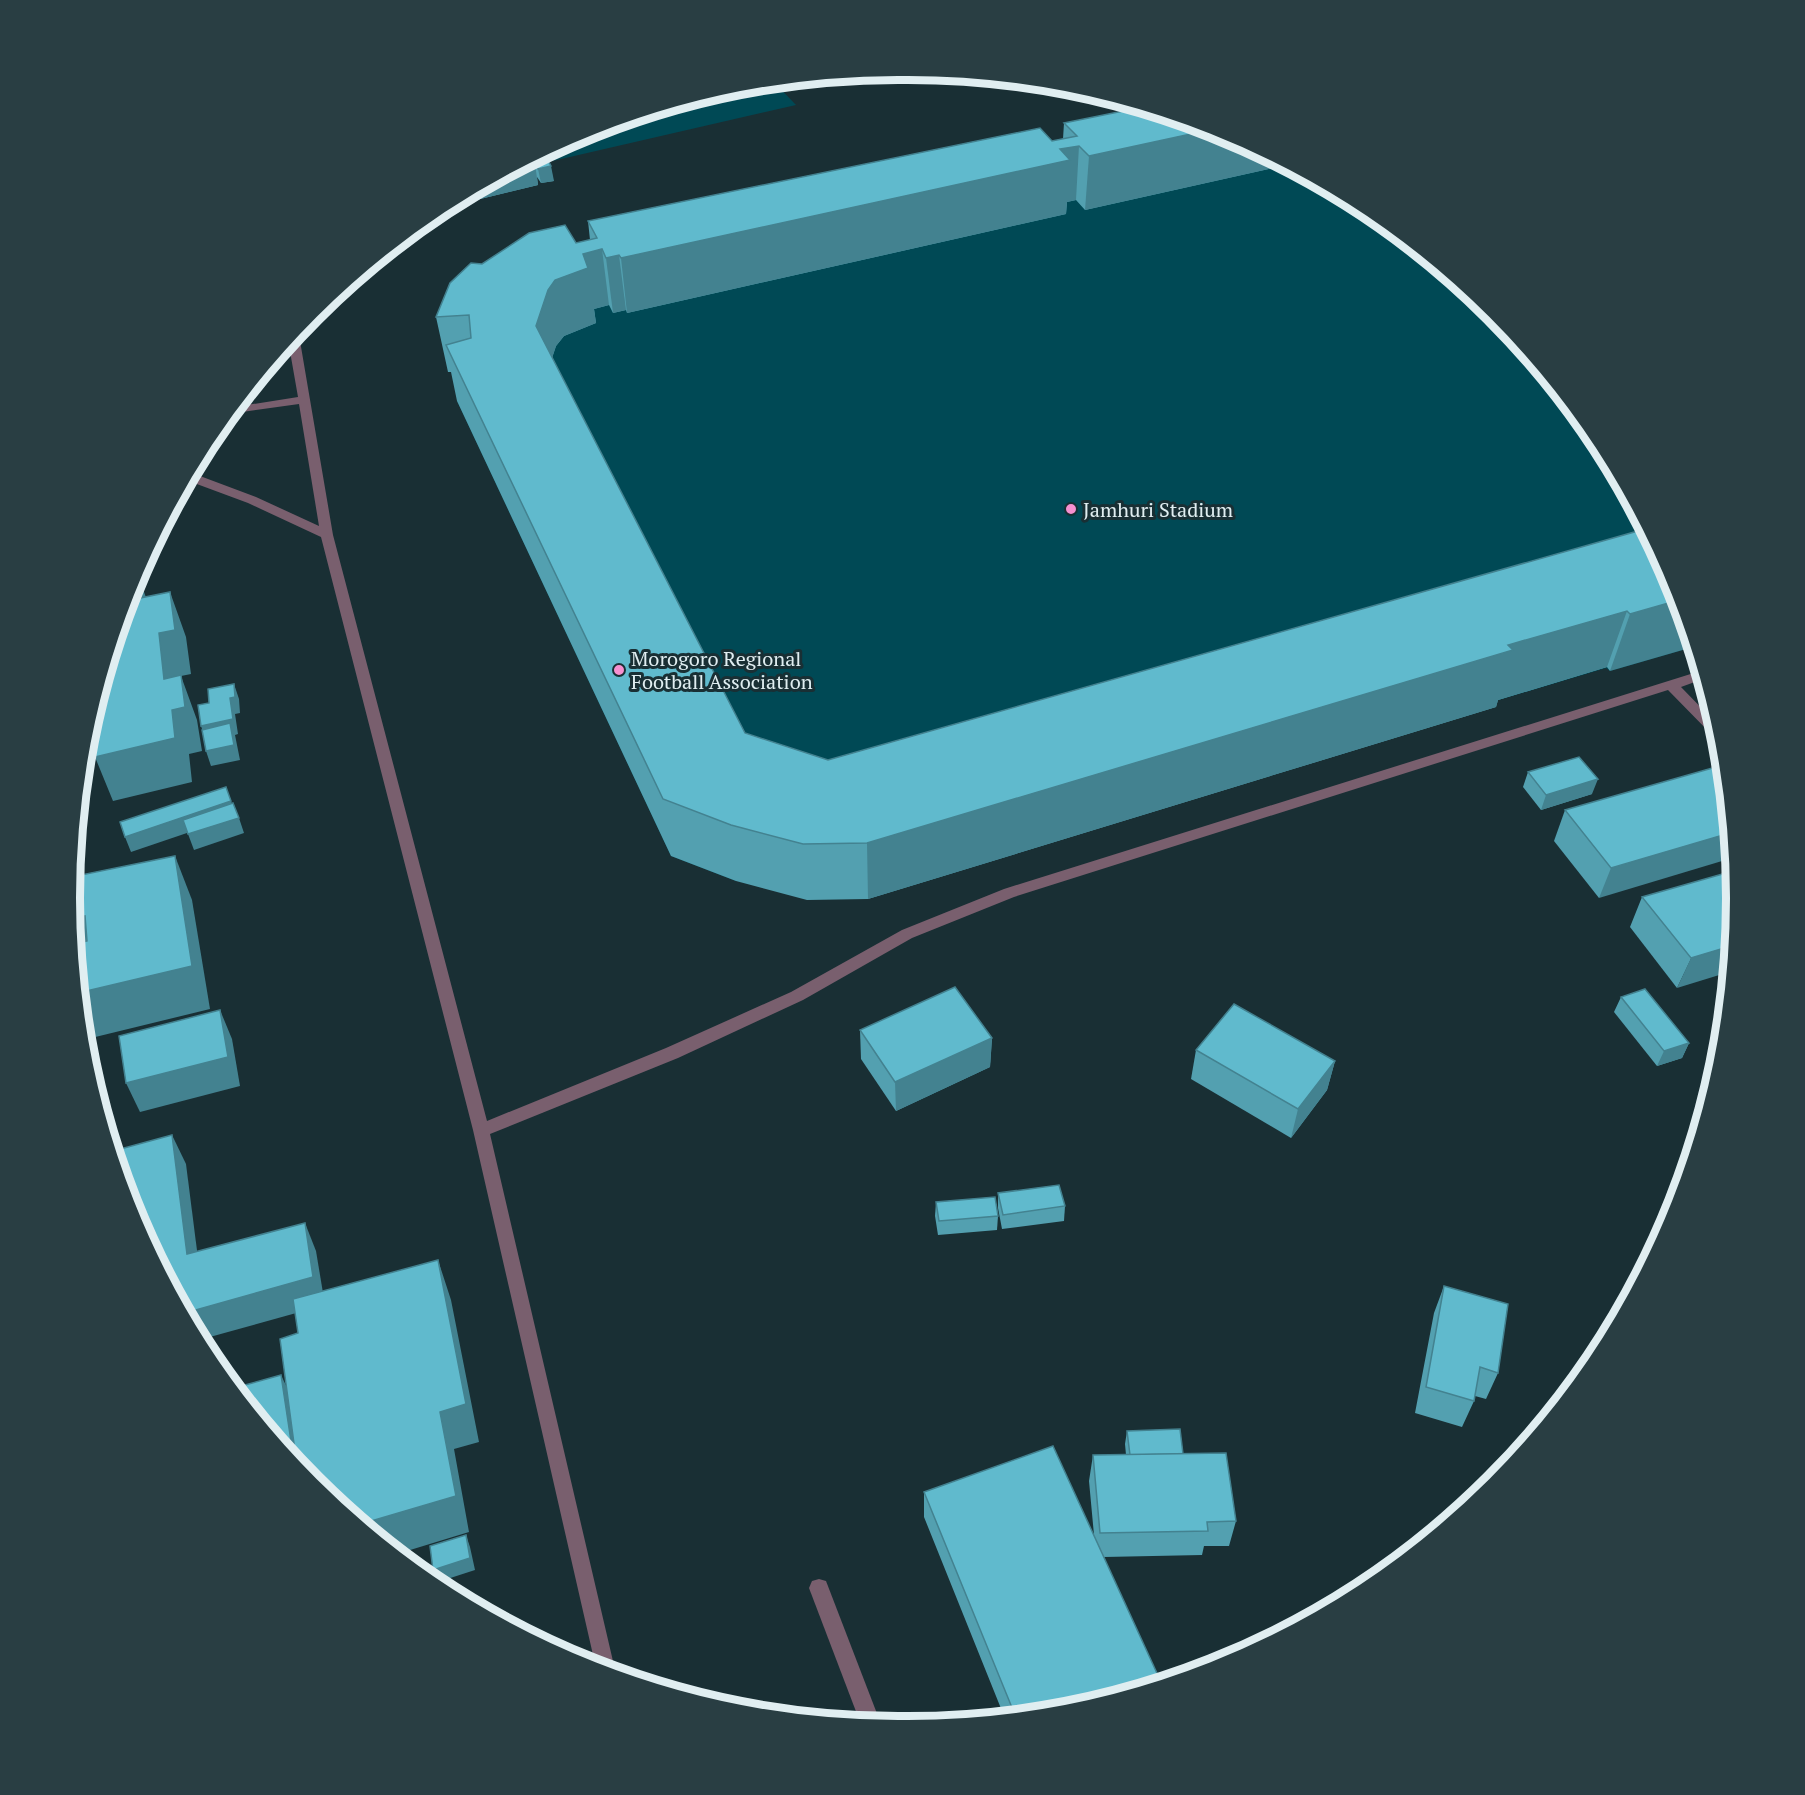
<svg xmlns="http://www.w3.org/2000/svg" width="1805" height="1795" viewBox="0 0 1805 1795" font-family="'PT Serif',serif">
<rect width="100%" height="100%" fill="#192f34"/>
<!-- green -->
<g fill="#004955">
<path d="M773,81l23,24 -291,67 75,-40 156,-47z"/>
<path d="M1239,140l129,68 125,103 103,126 77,143 20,67 -83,24 -4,-3 -114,34 -756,179 -65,-25 -214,-455 25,-7 -3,-22h-31l13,-33z"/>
</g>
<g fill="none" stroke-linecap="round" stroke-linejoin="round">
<!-- minor -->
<g fill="#795f6e" fill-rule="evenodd">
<path d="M295,332l4,3 34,200 154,586 179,-73 125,-56 111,-62 102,-41 693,-217 3,-1 3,8 -22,8 35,36 4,17 -5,-2 -47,-48 -654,207 -102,41 -109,62 -125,58 -188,76 126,540 -20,-6 -123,-538 -152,-593 -73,-34 -62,-23 4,-7h2l64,24 63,29 -20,-122 -71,10 6,-7 64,-10 -10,-57z"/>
<path d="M819,1579l7,2 55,143 -21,-2 -51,-134 3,-7z"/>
</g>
</g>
<!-- wall -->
<g fill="#53a0b0">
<path d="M1064,123l160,9 62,33 -201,45 -9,-10 -9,2 -1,12 -439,99 -1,-3 -13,3 -4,-8 -15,4 2,14 -32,13 -8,10 -4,12 193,375 83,27 845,-180 -63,91 -3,-4 -109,33 -2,7 -628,192 -61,1 -71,-19 -65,-25 -214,-455 -6,-29h-3l-12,-55 46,-53 108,-24 -2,-19 475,-82z"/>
<path d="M535,162l19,19 -13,2 -4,-6 1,8 -103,25z"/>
<path d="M1723,765l-124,133 -45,-57 11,-31z"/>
<path d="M1528,772l64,22 -51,16 -18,-23z"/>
<path d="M1733,871l-56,117 -47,-61 12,-30z"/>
<path d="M1727,994l-4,37 -9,-11z"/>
<path d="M1621,997l68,46 -7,15 -25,8 -43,-54z"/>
<path d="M860,1030l132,8 -2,29 -94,44 -35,-52z"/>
<path d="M1196,1050l139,11 -8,29 -36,48 -100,-59z"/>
<path d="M1699,1129l-6,18 -2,-3z"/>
<path d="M998,1193l67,13 -1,15 -62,8 -4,-21z"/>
<path d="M936,1202l62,14 -1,14 -59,5 -3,-19z"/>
<path d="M1444,1286l54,87 -12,26 -11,-3 -1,5 -12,26 -47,-14 19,-100z"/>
<path d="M1127,1431l56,23 53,67 -7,25h-25l-2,9 -98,2 -35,153 -65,6 -80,-199v-25l170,43 -5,-54 4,-26h33l-1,-11z"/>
</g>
<!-- shaded-wall -->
<g fill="#438290">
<path d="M1214,129l10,3 62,33 -201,45 4,-54z"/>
<path d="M1079,146l-3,54 -9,2 -1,12 -439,99 -6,-55 439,-109z"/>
<path d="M534,157l4,28 -103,25 2,-1z"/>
<path d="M551,166l3,15 -13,2 -3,-14z"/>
<path d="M602,249l7,56 -15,4 2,14 -32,13 -8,10 -12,36 -8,-56 12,-36 7,-10 28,-26z"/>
<path d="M619,255l7,55 -13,3 -7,-55z"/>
<path d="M138,575l16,45 -14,-22z"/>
<path d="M170,592l16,45 5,37 -10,2 16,44 5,31 -13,3 3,28 -79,19 -18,-44 69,-78 -5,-46z"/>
<path d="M1679,600l14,47 -83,24 20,-57z"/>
<path d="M1627,611l-20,56 -109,33 -2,7 -628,192 -1,-56 641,-198z"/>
<path d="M234,684l5,15 1,14 -5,1 3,20 -3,1 5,25 -29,6 -5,-15v-10l-5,-15 29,-28z"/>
<path d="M96,701l10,26 -20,5z"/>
<path d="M1598,779l-6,15 -51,16 5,-15z"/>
<path d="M231,801l6,15 -106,36 -6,-15z"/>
<path d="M239,818l5,15 -50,17 -6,-16z"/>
<path d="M1730,833l2,25 -133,40 12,-30z"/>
<path d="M175,856l17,44 18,109 -127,31 -5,-47z"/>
<path d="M85,916l20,43 -29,7 -5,-47z"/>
<path d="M1731,946l-2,26 -52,16 14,-30z"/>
<path d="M220,1010l12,29 8,47 -100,26 -14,-29z"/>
<path d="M992,1038l-2,29 -94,44 -1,-29z"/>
<path d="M1689,1043l-7,15 -25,8 7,-15z"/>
<path d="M1335,1061l-8,29 -36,48 7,-29z"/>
<path d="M172,1135l14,29 15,118 -14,-28z"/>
<path d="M305,1223l11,28 9,54 -126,35 -14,-27z"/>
<path d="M438,1260l13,40 28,142 -25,7 15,83 -72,22 -36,-30 79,-112z"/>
<path d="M281,1375l18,38 11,68 -16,-20z"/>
<path d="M466,1535l4,12 5,23 -37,12 -5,-12z"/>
</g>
<!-- building -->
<g fill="#60bacd" stroke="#438290" stroke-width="1.5">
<path d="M1143,107l71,22 -125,27 -10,-10 -19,3 10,11 -449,98 -2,-3 -13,3 -4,-9 -19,5 5,14 -33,12 -7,10 -12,36 209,407 83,27 817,-231 28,51 6,20 -49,14 -3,-3 -119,34 5,5 -646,193 -64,1 -72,-19 -68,-26 -217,-454 25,-7 -2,-23 -33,2 14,-34 21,-20 11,1 47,-31 36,-8 11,18 21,-5 -9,-17 452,-93 12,13 25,-5 -13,-13z"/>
<path d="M548,160l3,6 -13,3 -3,-7z"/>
<path d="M138,575l2,23 30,-6 5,38 -16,3 5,46 17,-4 4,32 -13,3 3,28 -80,19 -4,-41 41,-135 2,-5z"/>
<path d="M234,684l1,13 -5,1 3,21 -32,7 -3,-21 11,-2 -1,-14z"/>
<path d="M230,723l4,22 -28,6 -4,-21z"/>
<path d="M1579,757l19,22 -52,16 -18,-23z"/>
<path d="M1723,765l7,68 -119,35 -46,-58z"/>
<path d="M226,787l5,14 -106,36 -5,-15z"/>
<path d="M233,803l6,15 -51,16 -5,-14z"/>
<path d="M175,856l17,110 -114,27 -4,-49 13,-3 -2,-25 -14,3 -2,-21 2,-21z"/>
<path d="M1733,871l3,26 -5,49 -40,12 -49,-61z"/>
<path d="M955,987l37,51 -97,44 -35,-52z"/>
<path d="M1645,989l44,54 -25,8 -43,-54z"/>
<path d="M1234,1004l101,57 -37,48 -102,-59z"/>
<path d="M220,1010l8,47 -102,26 -7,-47z"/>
<path d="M172,1135l15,119 118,-31 8,54 -128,36 -53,-98 -19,-64z"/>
<path d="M1059,1185l6,21 -62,9 -5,-22z"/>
<path d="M995,1197l3,19 -59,5 -3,-19z"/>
<path d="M438,1260l28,144 -26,8 16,84 -95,28 -49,-40 -15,-18 -17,-127 18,-6 -5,-34z"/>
<path d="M1444,1286l64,18 -10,69 -18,-6 -6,34 -48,-14z"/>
<path d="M281,1375l13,86 -60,-73z"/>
<path d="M1180,1429l3,25 -53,1 -3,-24z"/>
<path d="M1053,1446l108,236 -92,28 -54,5 -91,-223z"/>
<path d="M1226,1453l10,68 -29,1 1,9 -108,2 -7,-78z"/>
<path d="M466,1535l4,23 -37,12 -3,-24z"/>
</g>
<!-- markers -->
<g fill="#f690d0" stroke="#192f34" stroke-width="2">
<circle cx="1071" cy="509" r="6"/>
<circle cx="619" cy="670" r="6"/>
</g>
<g text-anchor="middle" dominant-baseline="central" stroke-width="6" stroke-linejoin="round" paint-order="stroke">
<!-- poi labels -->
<g font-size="20" fill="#e0eef1" stroke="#192f34" text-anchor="start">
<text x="1083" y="509">Jamhuri Stadium</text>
<text x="631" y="658">Morogoro Regional<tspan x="631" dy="23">Football Association</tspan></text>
</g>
</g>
<!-- crop -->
<path d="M0 0H1805V1795H0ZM898 80H908A818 818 0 0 1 1726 898V898A818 818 0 0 1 908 1716H898A818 818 0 0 1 80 898V898A818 818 0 0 1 898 80Z" fill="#293e43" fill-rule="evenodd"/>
<path fill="none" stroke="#e0eef1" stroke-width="8" d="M898 80H908A818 818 0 0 1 1726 898V898A818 818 0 0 1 908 1716H898A818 818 0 0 1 80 898V898A818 818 0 0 1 898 80Z"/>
</svg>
